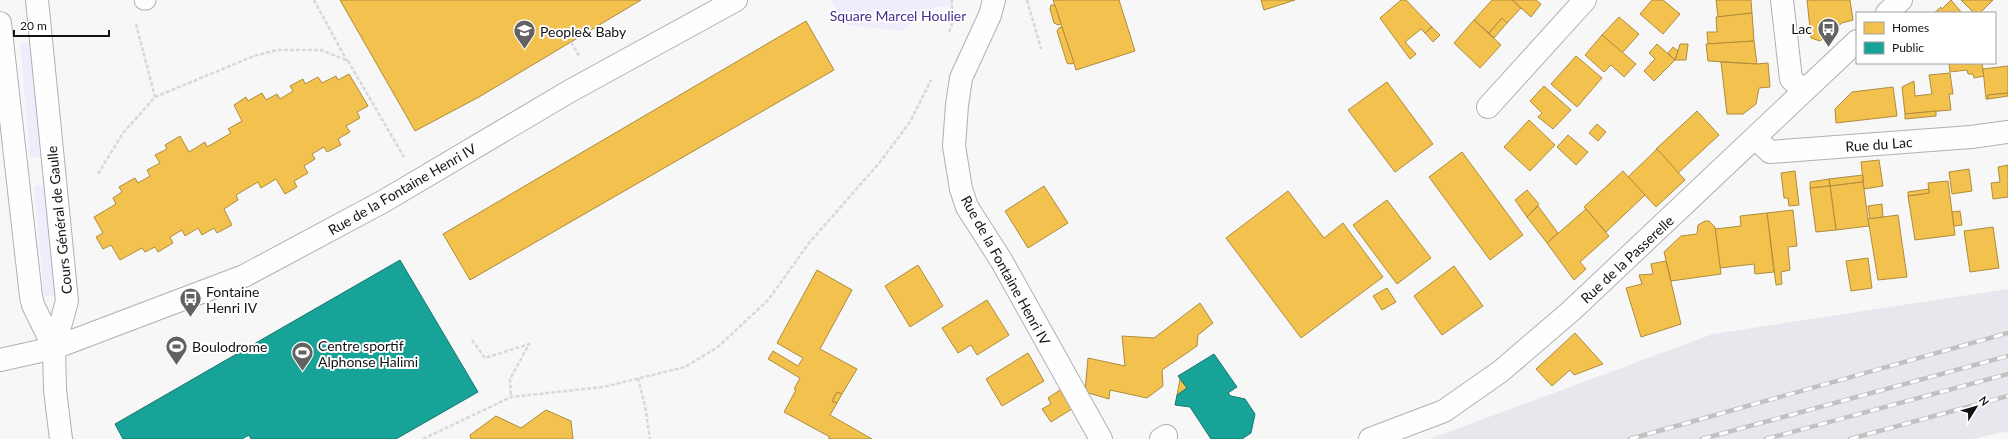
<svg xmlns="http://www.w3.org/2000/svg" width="2008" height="439" viewBox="0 0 2008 439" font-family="Lato,sans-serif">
<rect width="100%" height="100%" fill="#f7f7f8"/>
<!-- built -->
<path fill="#e9e7ee" d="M2008,289v142l-34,8h-545l284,-105z"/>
<!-- green -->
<g fill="#efedfc">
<path d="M831,0h121v5l-24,4 -26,22 -56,-6z"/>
<path d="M31,42l11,114 -12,2 -10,-115z"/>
<path d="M45,185l10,111h-11l-10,-110z"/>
</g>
<!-- homes -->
<g fill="#f2c14e" stroke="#af8c3c">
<path d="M340,0h301l-162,97 -64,34z"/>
<path d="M1053,0h66l16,51 -59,19z"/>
<path d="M1261,0h34l-31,10z"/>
<path d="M1401,0h5l26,27 -7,6 -4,-4 -16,13 11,12 -6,5 -30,-41z"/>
<path d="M1492,0h20l9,8 -14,15 -5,-5 -13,15 -15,-13z"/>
<path d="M1512,0h24l5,4 -10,13z"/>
<path d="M1652,0h11l17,14 -17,20 -23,-20z"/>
<path d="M1716,0h35l1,13 -34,4z"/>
<path d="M1807,0h43l3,20 -11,3 -22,18 -9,-3z"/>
<path d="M1951,0l11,13h-28l7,-6 1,2z"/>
<path d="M1961,0h32l-13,13h-6z"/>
<path d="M1051,5h4l6,19 -3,1 -4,-2 -4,-14z"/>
<path d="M1752,13l2,28 -46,3 -1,-12h10l-1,-15z"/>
<path d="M1619,17l20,17 -17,19 -20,-18z"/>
<path d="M1502,18l5,5 -13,15 -5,-5z"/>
<path d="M1474,20l27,25 -21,23 -26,-25z"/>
<path d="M806,21l28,49 -364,210 -27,-46z"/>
<path d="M1062,27l12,36 -4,1 -3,-1 -10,-32 2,-3z"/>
<path d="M1432,27l8,8 -7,7 -8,-9z"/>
<path d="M1602,35l34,29 -12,13 -13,-12 -7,7 -19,-17z"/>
<path d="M1754,41l3,23 -49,-3 -2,-17z"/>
<path d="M1657,44l18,16 -21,21 -10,-10 11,-12 -6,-6z"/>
<path d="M1680,44h8l-2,16h-11z"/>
<path d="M1673,47l5,4 -3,9 -7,-7z"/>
<path d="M1576,56l26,22 -25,29 -26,-23z"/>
<path d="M1721,62l36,2 11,-1 2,24 -11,1 -3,16 -13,10h-16z"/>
<path d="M1952,63h30l2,13 -10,2 -1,-4h-5l-1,-4 -17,2 -1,-8z"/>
<path d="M2008,66v27l-20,2v4h-2l-3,-30z"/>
<path d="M1950,73l3,21h-4l2,16 -46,4 -3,-27 12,-6 1,15 17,-2 -3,-19z"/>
<path d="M349,74l19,32 -11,6 3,6 -14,8 4,6 -12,7 3,6 -14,7 -3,-5 -12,7 3,5 -11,7 4,7 -14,8 3,6 -12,7 -9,-15 -15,9 -3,-6 -22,13 2,5 -14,9 8,16 -15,8 -3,-5 -12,7 -4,-7 -13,8 -3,-6 -12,7 3,6 -15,9 -3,-5 -10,5 -3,-4 -22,12 -9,-15 -8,4 -7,-12 7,-4 -9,-16 22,-13 -3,-6 9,-6 -3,-5 16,-9 3,5 12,-7 -3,-6 13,-7 -5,-8 12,-6 -2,-4 15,-9 9,16 16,-10 2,5 24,-14 -3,-4 14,-8 -8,-16 12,-8 2,4 14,-8 4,7 11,-6 3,5 13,-8 -3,-5 13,-7 2,5 13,-7 4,6 14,-7 2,4z"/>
<path d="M1387,82l46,62 -38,28 -47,-62z"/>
<path d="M1544,86l27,24 -18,19 -15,-12 4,-4 -12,-12z"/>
<path d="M1893,87l4,29 -61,7 -1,-14 17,-17z"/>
<path d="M2008,93v3l-20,3v-4z"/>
<path d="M1697,111l22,24 -41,38 -22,-24z"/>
<path d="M1936,111v5l-31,3v-5z"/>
<path d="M1529,120l26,25 -25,26 -26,-24z"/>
<path d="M1597,124l9,8 -8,9 -9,-8z"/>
<path d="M1568,135l20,17 -12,13 -19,-18z"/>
<path d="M1657,149l28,31 -29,27 -28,-30z"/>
<path d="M1462,152l61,83 -33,25 -61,-83z"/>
<path d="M1879,160l4,26 -19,3 -3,-27z"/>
<path d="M2008,165v32l-15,2 -2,-16 9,-1 -2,-15z"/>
<path d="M1969,169l3,22 -20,3 -3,-22z"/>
<path d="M1623,171l22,24 -39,37 -22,-25z"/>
<path d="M1795,171l4,34 -10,1 -1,-8h-4l-3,-25z"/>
<path d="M1863,175v7l-33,4 -1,-7z"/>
<path d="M1829,179l1,7 -20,2v-6z"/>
<path d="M1948,181l7,54 -40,5 -7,-44 21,-3 -1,-10z"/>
<path d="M1863,182l6,44 -33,4 -6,-44z"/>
<path d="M1044,186l24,37 -40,25 -23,-37z"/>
<path d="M1830,186l6,44 -20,2 -6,-44z"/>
<path d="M1929,189v4l-21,3v-4z"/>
<path d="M1527,190l12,14 -12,13 -12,-17z"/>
<path d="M1288,191l36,47 19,-15 40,54 -82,61 -75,-100z"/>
<path d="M1387,200l44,58 -34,26 -44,-59z"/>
<path d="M1882,204l1,13 -13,2 -2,-13z"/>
<path d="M1538,206l20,27 -11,10 -20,-26z"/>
<path d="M1586,209l23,27 -29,26 6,7 -12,11 -27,-37z"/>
<path d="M1793,210l4,36 -9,1 2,23 -9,2 1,12 -6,1 -9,-72z"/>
<path d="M1960,211l2,14 -8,1 -2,-14z"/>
<path d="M1767,213l7,59 -19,2 -1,-10 -34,4 -5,-39 26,-3 -1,-10z"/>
<path d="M1898,215l9,62 -29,3 -10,-61z"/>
<path d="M1705,221h4l6,6 6,47 -50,7 -7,-29 17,-16 16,-2 1,-9z"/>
<path d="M1993,227l6,41 -29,4 -6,-41z"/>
<path d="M1868,258l4,30 -21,3 -5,-30z"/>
<path d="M1666,261l15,63 -40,13 -15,-49 16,-4 -3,-9 14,-1 -2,-10z"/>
<path d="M918,265l25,41 -33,21 -25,-41z"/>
<path d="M1454,266l29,40 -41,29 -28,-39z"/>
<path d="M817,270l35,20 -32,59 37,20 -15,25 -5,-2 -5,9 5,2 -7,12 42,24h-44l2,-2 -46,-25 12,-22 -2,-1 6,-11 -32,-19 5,-8 25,15 5,-8 -26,-15z"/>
<path d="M1387,288l9,14 -14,8 -9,-14z"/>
<path d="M987,300l22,35 -32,20 -6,-10 -13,8 -16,-25z"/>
<path d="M1200,303l13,20 -15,12 -1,11 -35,24 1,16 -16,12 -37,-8 -1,9 -24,-7 3,-34 37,8 -3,-30 32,2z"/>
<path d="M1575,333l28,31 -29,11 -4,-5 -18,16 -16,-17z"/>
<path d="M1028,353l16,28 -42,25 -16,-27z"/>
<path d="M1180,379l7,9 -10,7z"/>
<path d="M1060,390l12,19 -21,13 -9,-13 9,-5 -3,-6z"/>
<path d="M837,392l5,2 -5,9 -5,-2z"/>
<path d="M546,410l25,11 2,18h-102l-1,-4 26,-19 25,12z"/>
</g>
<!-- public -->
<g fill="#17a398" stroke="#167870">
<path d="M400,260l78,132 -82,47h-145l-2,-4 -7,4h-119l-8,-15z"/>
<path d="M1214,354l23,33 -9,6 3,3 14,3 10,15 -4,19 -9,6h-31l-21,-32 -15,-2 2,-10 10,-7 -9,-12z"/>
</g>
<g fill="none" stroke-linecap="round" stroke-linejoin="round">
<defs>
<path id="service" d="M144,0h2"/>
<g id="minor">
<path d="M37,0l30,301 -13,47 1,42 6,49"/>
<path d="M994,0l-4,15 -29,63 -4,27 -3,41 7,43 6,18 34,53 100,179"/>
<path d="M1782,0l9,79 13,12"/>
<path d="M1887,13l14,-13"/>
<path d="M0,23l31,273 2,9 21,43"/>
<path d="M1488,107l97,-107"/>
<path d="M1755,138l15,14 201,-15 37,-5"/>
<path d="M0,360l54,-12 190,-72 140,-75 186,-110 166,-91"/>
<path d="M1161,439l5,-3"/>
<path d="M1370,439l74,-28 57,-40 70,-60 286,-270"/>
</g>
</defs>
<!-- service casing -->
<use href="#service" stroke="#b0b0b0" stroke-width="21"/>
<!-- minor casing -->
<use href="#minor" stroke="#b0b0b0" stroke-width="24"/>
<!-- path -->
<g stroke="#d8d8d9" stroke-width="2.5" stroke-dasharray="4 2" stroke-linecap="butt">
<path d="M314,0l33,61"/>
<path d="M1027,0l14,49"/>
<path d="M136,24l19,73"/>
<path d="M949,32l3,-8v-24"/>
<path d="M571,42l8,14"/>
<path d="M98,174l25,-41 32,-36 99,-41 23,-6h44l27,11 56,96"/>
<path d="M472,340l13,18 44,-14 -19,35 1,18"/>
<path d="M638,378l7,28 5,33"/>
<path d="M423,439l88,-42 92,-10 82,-20 33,-20 50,-47 41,-57 71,-81 30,-40 21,-42"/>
</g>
<!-- service -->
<use href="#service" stroke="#fefefe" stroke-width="19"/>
<!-- minor -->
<use href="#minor" stroke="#fefefe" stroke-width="22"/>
<defs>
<g id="rail">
<path d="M1630,439l378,-106"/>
<path d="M1702,439l306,-83"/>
<path d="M1766,439l242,-65"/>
<path d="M1850,439l158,-43"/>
</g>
</defs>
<!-- rail casing -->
<use href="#rail" stroke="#c1c1c2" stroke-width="4.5"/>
<!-- rail -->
<use href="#rail" stroke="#fff" stroke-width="3" stroke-dasharray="9" stroke-linecap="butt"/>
</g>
<!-- icons -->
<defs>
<symbol id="bus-pin" viewBox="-11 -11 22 30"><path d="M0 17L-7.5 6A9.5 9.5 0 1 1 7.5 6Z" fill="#626263" stroke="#fff"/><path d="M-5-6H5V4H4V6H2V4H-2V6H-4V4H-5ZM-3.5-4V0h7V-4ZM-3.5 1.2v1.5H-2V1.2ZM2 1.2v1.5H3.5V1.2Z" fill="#fff"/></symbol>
<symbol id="school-pin" viewBox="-11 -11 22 30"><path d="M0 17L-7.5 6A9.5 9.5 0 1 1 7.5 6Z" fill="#626263" stroke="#fff"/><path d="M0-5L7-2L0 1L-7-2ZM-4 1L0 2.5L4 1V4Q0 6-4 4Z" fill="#fff"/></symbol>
<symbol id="stadium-pin" viewBox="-11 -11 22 30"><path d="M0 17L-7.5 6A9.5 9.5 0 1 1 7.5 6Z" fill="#626263" stroke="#fff"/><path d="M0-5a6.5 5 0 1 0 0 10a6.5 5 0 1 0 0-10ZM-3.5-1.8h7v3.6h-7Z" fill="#fff"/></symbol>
</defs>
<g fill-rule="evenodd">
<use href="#bus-pin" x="1816" y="16" width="25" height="34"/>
<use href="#school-pin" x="512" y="18" width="25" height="34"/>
<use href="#bus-pin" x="178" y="286" width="25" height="34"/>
<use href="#stadium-pin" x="164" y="334" width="25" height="34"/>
<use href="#stadium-pin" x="290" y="340" width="25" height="34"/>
</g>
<g text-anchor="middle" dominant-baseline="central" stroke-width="4" stroke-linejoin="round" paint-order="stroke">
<!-- park labels -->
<g font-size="14" fill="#4a2c8e" stroke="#fff">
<text x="898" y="15">Square Marcel Houlier</text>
</g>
<!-- poi labels -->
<g font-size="14" fill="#121213" stroke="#fff" text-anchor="start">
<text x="1812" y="28" text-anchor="end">Lac</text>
<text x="540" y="31">People&amp; Baby</text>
<text x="206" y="291">Fontaine<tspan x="206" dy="16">Henri IV</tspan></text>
<text x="318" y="345">Centre sportif<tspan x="318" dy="16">Alphonse Halimi</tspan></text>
<text x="192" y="346">Boulodrome</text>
</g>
<!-- street labels -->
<g font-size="14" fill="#121213" stroke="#fff">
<text transform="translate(1879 144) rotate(-4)">Rue du Lac</text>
<text transform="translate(402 189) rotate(-30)">Rue de la Fontaine Henri IV</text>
<text transform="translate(59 220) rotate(-96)">Cours Général de Gaulle</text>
<text transform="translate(1627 259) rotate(-43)">Rue de la Passerelle</text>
<text transform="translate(1006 270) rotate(61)">Rue de la Fontaine Henri IV</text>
</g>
</g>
<!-- legend -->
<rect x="1856" y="12" width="140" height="52" fill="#ffffff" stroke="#a0a0a1"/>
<rect x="1864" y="22" width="20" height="12" fill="#f2c14e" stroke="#a0a0a1"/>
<text x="1892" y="32" font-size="12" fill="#121213">Homes</text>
<rect x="1864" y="42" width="20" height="12" fill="#17a398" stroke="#a0a0a1"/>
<text x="1892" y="52" font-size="12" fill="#121213">Public</text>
<!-- north arrow -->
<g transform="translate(1976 407) rotate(53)" stroke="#ffffff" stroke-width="3" paint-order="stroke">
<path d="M0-3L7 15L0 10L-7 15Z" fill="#121213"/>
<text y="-6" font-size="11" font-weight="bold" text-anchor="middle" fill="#121213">N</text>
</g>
<!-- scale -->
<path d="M14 30v6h95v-6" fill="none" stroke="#121213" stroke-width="2"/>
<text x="20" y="30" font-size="12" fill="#121213" stroke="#ffffff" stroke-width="3" paint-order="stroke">20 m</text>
</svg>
